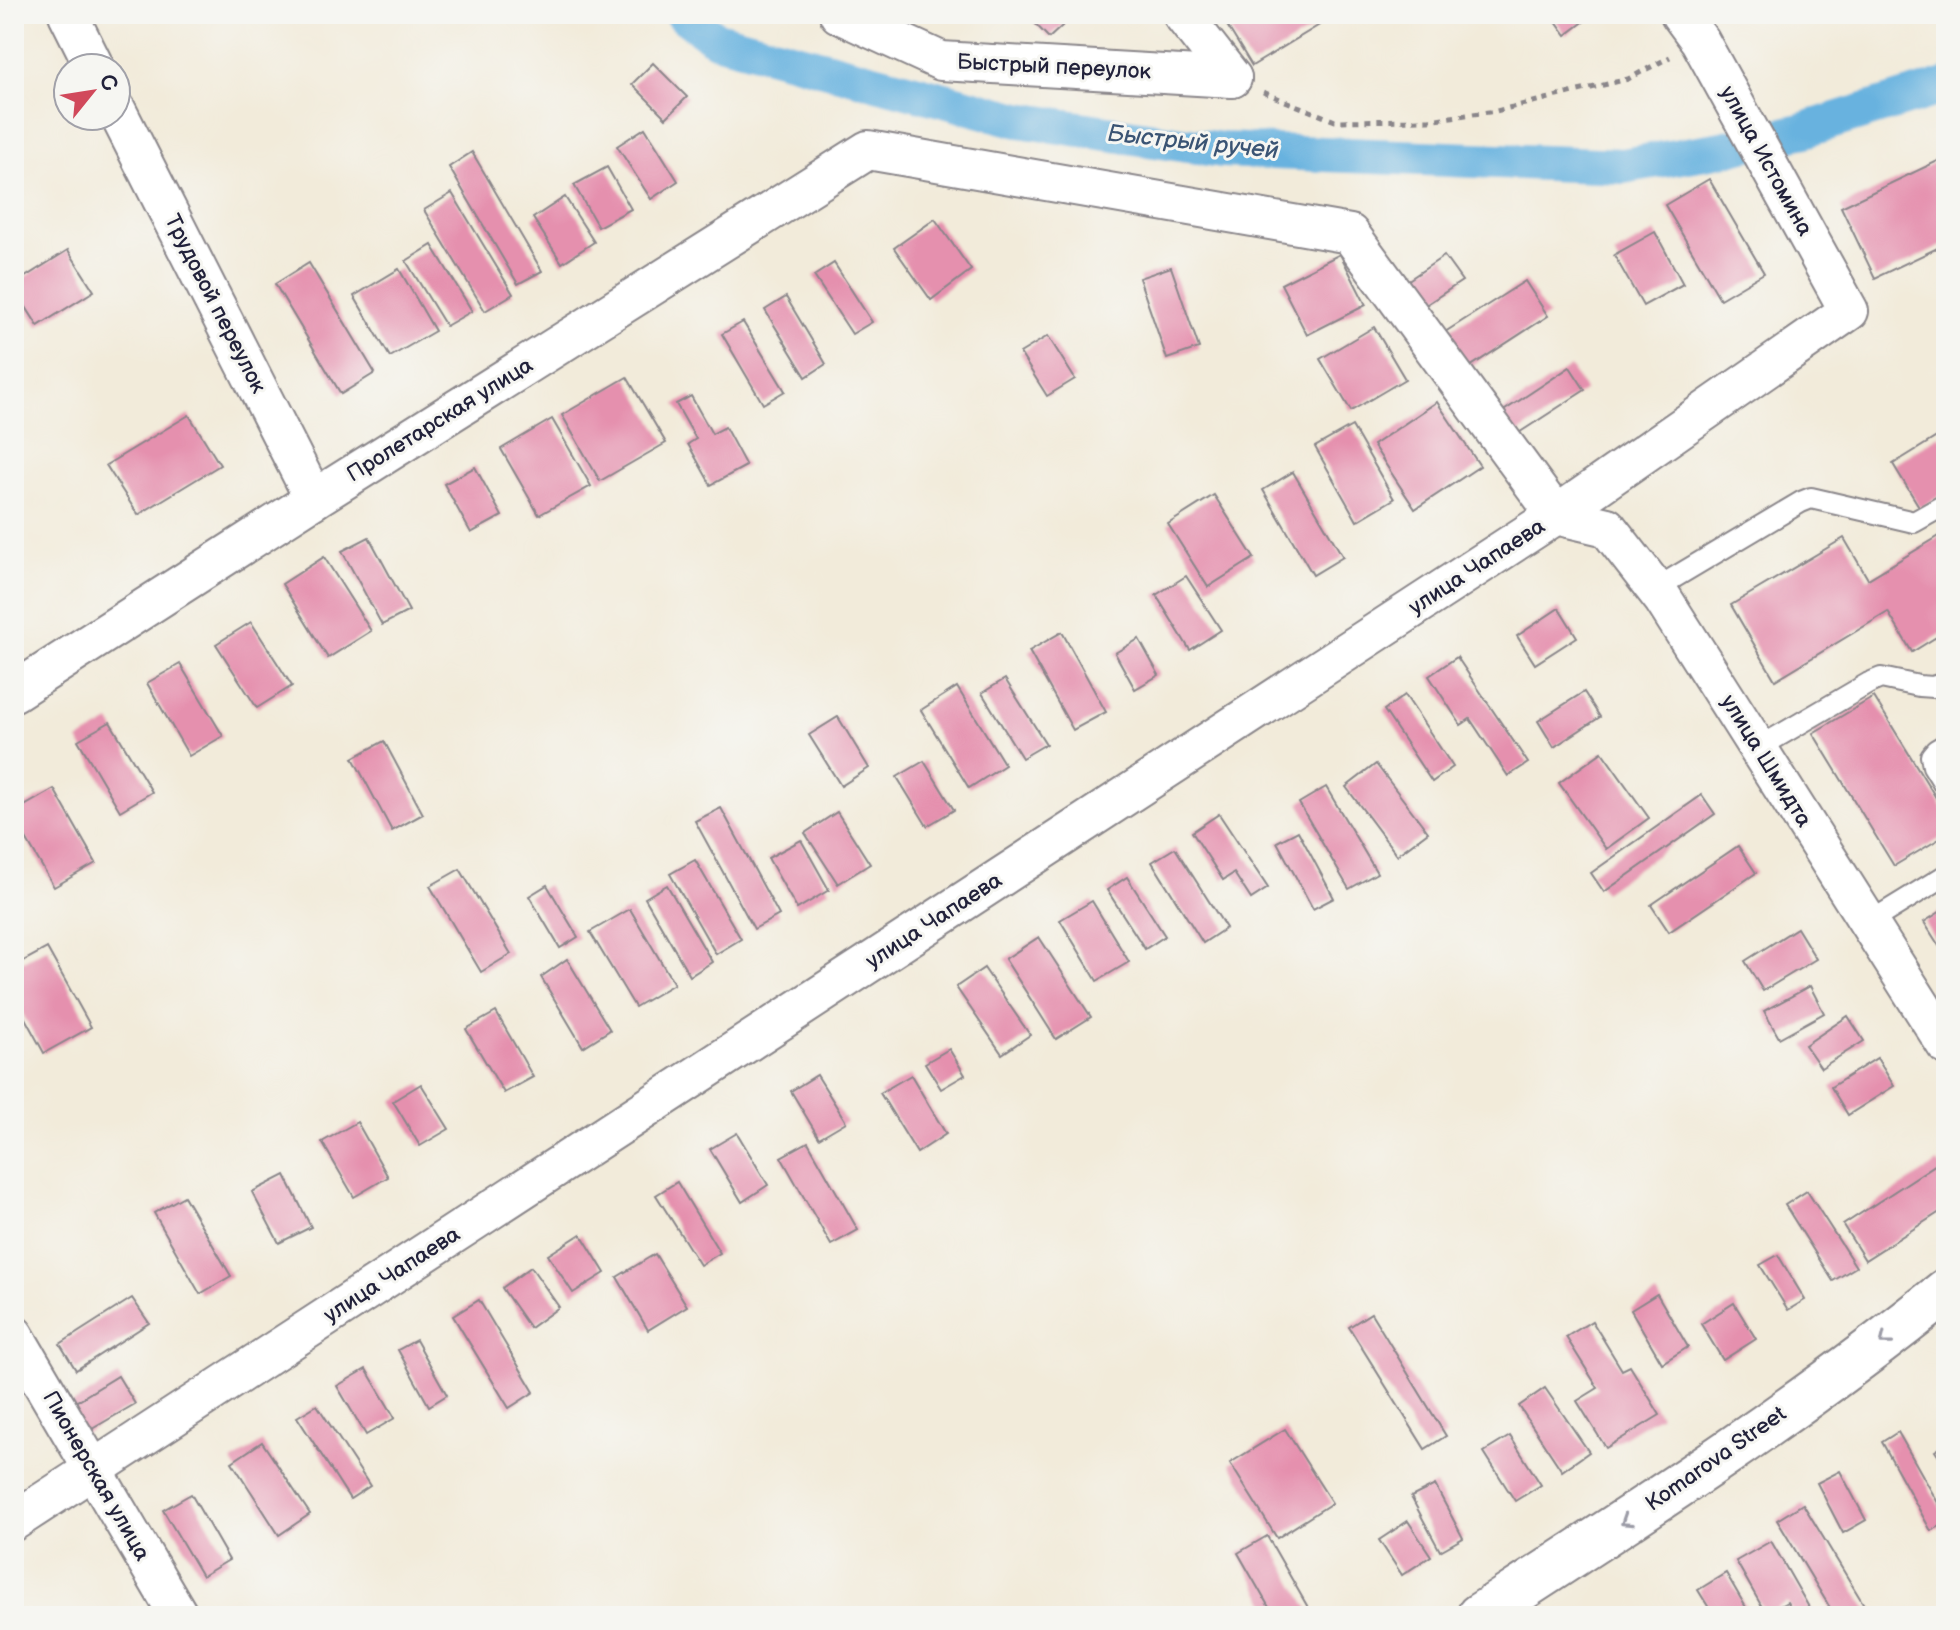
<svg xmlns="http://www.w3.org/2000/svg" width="1960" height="1630" viewBox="0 0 1960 1630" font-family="'Balsamiq Sans',sans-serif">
<rect width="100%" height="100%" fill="#f6f6f2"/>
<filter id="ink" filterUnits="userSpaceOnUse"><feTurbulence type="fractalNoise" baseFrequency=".0125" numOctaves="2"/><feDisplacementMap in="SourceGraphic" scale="16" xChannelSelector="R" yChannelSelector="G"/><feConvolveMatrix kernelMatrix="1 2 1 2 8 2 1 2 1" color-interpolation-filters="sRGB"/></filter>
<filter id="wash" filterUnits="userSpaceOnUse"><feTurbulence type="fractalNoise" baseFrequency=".006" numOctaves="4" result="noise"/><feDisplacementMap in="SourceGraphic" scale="32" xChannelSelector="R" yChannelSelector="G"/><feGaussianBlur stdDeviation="1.8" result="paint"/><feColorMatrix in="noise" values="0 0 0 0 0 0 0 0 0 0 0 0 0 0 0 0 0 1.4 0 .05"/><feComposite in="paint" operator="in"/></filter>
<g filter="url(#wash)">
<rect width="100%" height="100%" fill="#f2ebda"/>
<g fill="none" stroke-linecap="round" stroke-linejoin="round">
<!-- canal -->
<path stroke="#67b2df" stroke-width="36" d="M682,14l34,25 303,81 203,30 401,16 99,-17 79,-18 145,-45"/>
</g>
<g id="blocks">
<!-- building -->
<g fill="#e590ae">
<path d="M1026,14h49l-26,24z"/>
<path d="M1220,14h102l4,7 -74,45z"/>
<path d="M1551,14h43l-28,21z"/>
<path d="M653,63l34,34 -21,21 -34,-34z"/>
<path d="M645,128l33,53 -27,18 -34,-53z"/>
<path d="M472,152l70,119 -24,13 -69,-117z"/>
<path d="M1946,157v87l-71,34 -34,-71z"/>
<path d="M607,167l24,42 -33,18 -24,-42z"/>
<path d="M1709,179l55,94 -44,26 -55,-94z"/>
<path d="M452,193l61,101 -28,17 -61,-101z"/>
<path d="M565,197l29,45 -32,21 -29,-45z"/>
<path d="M935,219l36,51 -40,30 -37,-52z"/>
<path d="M1655,232l28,52 -40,22 -29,-51z"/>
<path d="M432,245l40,66 -26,15 -40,-65z"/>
<path d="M68,250l26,41 -56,35 -24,-38v-4z"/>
<path d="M1340,254l26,51 -59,30 -26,-51z"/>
<path d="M1444,256l18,25 -38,25 -17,-25z"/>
<path d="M309,263l66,110 -34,21 -66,-110z"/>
<path d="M834,263l38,59 -20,12 -38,-58z"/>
<path d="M1171,267l28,81 -32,11 -28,-81z"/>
<path d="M399,269l36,62 -45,26 -36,-61z"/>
<path d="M1525,281l23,35 -80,52 -23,-36z"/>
<path d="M786,297l40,67 -20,13 -41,-67z"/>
<path d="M743,322l42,69 -22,13 -41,-70z"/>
<path d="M1374,327l31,52 -54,32 -31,-52z"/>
<path d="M1048,336l27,43 -28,17 -27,-43z"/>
<path d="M1570,367l15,23 -74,48 -15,-22z"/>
<path d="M627,377l39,66 -66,38 -38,-66z"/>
<path d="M691,396l21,38 13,-7 21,39 -35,19 -23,-41 8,-5 -20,-35z"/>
<path d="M1437,402l43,64 -65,43 -42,-64z"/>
<path d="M189,415l31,50 -82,50 -32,-50z"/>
<path d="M552,419l39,67 -52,29 -38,-66z"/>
<path d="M1352,426l42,73 -37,22 -42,-74z"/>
<path d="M1940,435l6,10v47l-26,16 -27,-44z"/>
<path d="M475,467l27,49 -31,17 -27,-49z"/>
<path d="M1293,472l50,85 -30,18 -50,-85z"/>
<path d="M1214,495l40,63 -46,29 -40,-63z"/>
<path d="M1946,532v99l-34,21 -24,-40 -113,68 -44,-75 113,-67 24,41z"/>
<path d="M369,537l40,74 -27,14 -40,-74z"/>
<path d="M324,557l47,74 -43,27 -46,-74z"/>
<path d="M1186,576l35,54 -31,20 -34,-55z"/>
<path d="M1559,608l18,29 -42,27 -18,-28z"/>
<path d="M251,622l41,64 -35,22 -41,-64z"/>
<path d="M1062,632l44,80 -33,18 -44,-79z"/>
<path d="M1139,639l20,36 -24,14 -20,-36z"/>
<path d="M1457,657l71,106 -20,13 -38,-57 -9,6 -32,-49z"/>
<path d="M180,664l43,72 -34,20 -42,-73z"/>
<path d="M1005,679l41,65 -24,14 -40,-65z"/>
<path d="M957,687l48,78 -36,23 -48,-78z"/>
<path d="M1584,692l16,25 -46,30 -16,-26z"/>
<path d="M1405,695l48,72 -21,15 -48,-72z"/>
<path d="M1874,697l72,117v21l-52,31 -81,-133z"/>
<path d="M838,717l31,51 -28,18 -32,-51z"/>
<path d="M110,722l42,70 -32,19 -42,-71z"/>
<path d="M384,741l39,73 -31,17 -39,-73z"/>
<path d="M1602,752l47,66 -43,31 -47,-66z"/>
<path d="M924,761l30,49 -27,16 -30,-49z"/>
<path d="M1376,764l52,68 -31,23 -51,-68z"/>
<path d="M1326,787l51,86 -28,16 -50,-86z"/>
<path d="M54,789l42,74 -42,24 -40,-69v-6z"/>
<path d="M1702,795l13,19 -111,78 -13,-19z"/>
<path d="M721,808l58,107 -25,14 -59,-108z"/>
<path d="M837,812l33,52 -32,20 -33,-51z"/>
<path d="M1219,814l49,74 -17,11 -17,-26 -11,7 -31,-48z"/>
<path d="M1298,831l36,67 -21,11 -36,-67z"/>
<path d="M801,840l28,50 -32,19 -29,-51z"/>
<path d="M1738,846l18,27 -87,59 -18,-27z"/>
<path d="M1175,848l51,80 -23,15 -51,-81z"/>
<path d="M695,860l46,79 -25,15 -46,-80z"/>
<path d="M460,869l51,85 -30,18 -51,-86z"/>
<path d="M1127,877l38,59 -20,13 -38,-59z"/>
<path d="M547,885l31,52 -18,11 -31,-52z"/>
<path d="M667,885l45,77 -22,14 -45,-78z"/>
<path d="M1092,901l37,61 -32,19 -37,-61z"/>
<path d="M1946,908v49l-22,-35z"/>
<path d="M630,909l44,75 -39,23 -45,-75z"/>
<path d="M1797,928l19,31 -53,32 -18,-30z"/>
<path d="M1039,937l52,80 -35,22 -51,-80z"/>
<path d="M47,948l44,79 -47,26 -30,-55v-32z"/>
<path d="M567,959l43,71 -27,17 -42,-70z"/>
<path d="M984,968l46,67 -28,19 -46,-67z"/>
<path d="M1810,986l14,27 -45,25 -15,-27z"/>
<path d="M496,1012l37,65 -29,16 -38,-64z"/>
<path d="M1848,1016l16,25 -43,27 -16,-23z"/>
<path d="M949,1049l16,26 -24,14 -16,-26z"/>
<path d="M1877,1058l17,28 -46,29 -17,-28z"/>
<path d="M817,1075l29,47 -27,16 -28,-47z"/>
<path d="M911,1075l35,59 -29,19 -37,-60z"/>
<path d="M421,1084l28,45 -29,17 -27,-45z"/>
<path d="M357,1122l31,55 -34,20 -32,-55z"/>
<path d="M737,1133l31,52 -26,17 -32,-53z"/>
<path d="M808,1142l50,88 -27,15 -50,-88z"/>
<path d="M1938,1163l8,12v33l-81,52 -22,-35z"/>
<path d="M285,1175l26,52 -32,16 -27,-51z"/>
<path d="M677,1182l43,71 -20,12 -44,-70z"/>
<path d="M1807,1191l49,76 -23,14 -48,-76z"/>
<path d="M184,1196l47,80 -31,18 -46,-81z"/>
<path d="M581,1234l24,39 -32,20 -25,-38z"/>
<path d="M655,1254l32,52 -39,24 -31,-53z"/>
<path d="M1778,1255l27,45 -17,10 -28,-45z"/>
<path d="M531,1267l28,40 -29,21 -28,-40z"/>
<path d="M1657,1294l31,53 -26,16 -31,-53z"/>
<path d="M132,1298l17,25 -73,47 -16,-26z"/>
<path d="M479,1300l55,92 -25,16 -56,-92z"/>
<path d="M1734,1303l22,36 -33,21 -22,-36z"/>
<path d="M1371,1313l75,123 -21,13 -76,-122z"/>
<path d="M1592,1321l30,49 8,-4 30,49 -54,33 -29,-47 21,-13 -32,-51z"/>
<path d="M416,1340l31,55 -18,11 -31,-56z"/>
<path d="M366,1369l29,49 -29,17 -29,-49z"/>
<path d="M118,1376l17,28 -55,32 -16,-27z"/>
<path d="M1545,1388l44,64 -27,19 -43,-65z"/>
<path d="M317,1405l53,81 -20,13 -53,-82z"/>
<path d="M1285,1429l47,74 -55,35 -47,-75z"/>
<path d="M1898,1432l48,85v6l-15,8 -49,-89z"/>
<path d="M1510,1436l31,49 -26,16 -31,-49z"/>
<path d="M262,1442l48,72 -31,21 -47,-73z"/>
<path d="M1946,1444v23l-11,-16z"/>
<path d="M1840,1471l26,49 -23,13 -26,-50z"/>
<path d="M1435,1485l28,53 -23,13 -29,-54z"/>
<path d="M191,1494l38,66 -27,16 -39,-66z"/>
<path d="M1803,1504l66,109 -6,3h-28l-58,-96z"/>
<path d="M1408,1521l23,35 -29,19 -23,-35z"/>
<path d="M1267,1536l46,80h-39l-36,-63z"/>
<path d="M1771,1541l43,75h-18l-9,-14 -21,12 -30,-53z"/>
<path d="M1726,1573l25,43h-37l-16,-26z"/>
</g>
</g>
</g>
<g filter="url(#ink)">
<use href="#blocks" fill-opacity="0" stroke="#8a868a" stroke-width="2"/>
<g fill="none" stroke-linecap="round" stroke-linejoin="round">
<defs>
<g id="lane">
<path d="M1655,589l146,-87 10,-4 103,24 32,-18"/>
<path d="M1946,744l-10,6 -5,6 2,10 13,21"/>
<path d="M1758,748l111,-65 12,-5 38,8 14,1 13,-5"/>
<path d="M1868,923l78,-48"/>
</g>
<g id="street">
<path d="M68,14l27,54"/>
<path d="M839,14l102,47 291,17"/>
<path d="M1182,14l50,64"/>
<path d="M116,109l198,390"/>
<path d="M14,692l300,-193 554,-349 482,84 206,281 51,12 56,72 283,446"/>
<path d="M14,1335l165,281"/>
<path d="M14,1521l1542,-1006 293,-204 -149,-270 -20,-27"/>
</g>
<path id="secondary" d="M1479,1616c159,-103 320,-206 467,-325"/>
</defs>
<!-- lane casing -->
<use href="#lane" stroke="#8a868a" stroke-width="24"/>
<!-- street casing -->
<use href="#street" stroke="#8a868a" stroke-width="42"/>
<!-- secondary casing -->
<use href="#secondary" stroke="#8a868a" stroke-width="48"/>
<!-- path -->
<path stroke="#8a868a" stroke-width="5" stroke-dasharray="6 6" stroke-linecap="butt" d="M1263,92l72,29 94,-1 67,-9 132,-32 42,-22"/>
<!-- lane -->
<use href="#lane" stroke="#fff" stroke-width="20"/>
<!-- street -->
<use href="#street" stroke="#fff" stroke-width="38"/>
<!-- secondary -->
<use href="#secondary" stroke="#fff" stroke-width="44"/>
</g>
<!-- one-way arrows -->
<defs><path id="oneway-chevron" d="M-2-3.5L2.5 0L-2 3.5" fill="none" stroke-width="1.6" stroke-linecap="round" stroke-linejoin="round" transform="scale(2)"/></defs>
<g stroke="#9c9ca7">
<use href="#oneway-chevron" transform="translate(1885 1340) rotate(142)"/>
<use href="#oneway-chevron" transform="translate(1626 1521) rotate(147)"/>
</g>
</g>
<g text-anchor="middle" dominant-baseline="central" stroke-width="6" stroke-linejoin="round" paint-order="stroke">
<!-- street labels -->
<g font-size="22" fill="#22223b" stroke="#f6f6f2">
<text transform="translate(1054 67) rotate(3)">Быстрый переулок</text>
<text transform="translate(1766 161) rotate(61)">улица Истомина</text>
<text transform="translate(215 304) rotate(63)">Трудовой переулок</text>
<text transform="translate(440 420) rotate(-32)">Пролетарская улица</text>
<text transform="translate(1477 567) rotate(-33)">улица Чапаева</text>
<text transform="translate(1766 761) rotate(58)">улица Шмидта</text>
<text transform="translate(934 921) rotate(-33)">улица Чапаева</text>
<text transform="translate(392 1275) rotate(-33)">улица Чапаева</text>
<text transform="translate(1716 1459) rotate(-35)">Komarova Street</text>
<text transform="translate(96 1476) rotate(60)">Пионерская улица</text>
</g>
<!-- water labels -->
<g font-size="24" font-style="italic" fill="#3a5474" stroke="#f6f6f2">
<text transform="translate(1193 142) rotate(6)">Быстрый ручей</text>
</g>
</g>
<!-- margin -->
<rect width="1960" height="1630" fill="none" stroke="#f6f6f2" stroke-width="48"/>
<!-- north arrow -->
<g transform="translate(92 92) rotate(60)"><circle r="38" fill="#f6f6f2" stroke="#a1a1a9" stroke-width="2"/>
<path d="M0-6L14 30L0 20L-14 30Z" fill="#d1495b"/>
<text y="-12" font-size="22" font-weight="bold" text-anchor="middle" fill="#22223b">С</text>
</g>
</svg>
